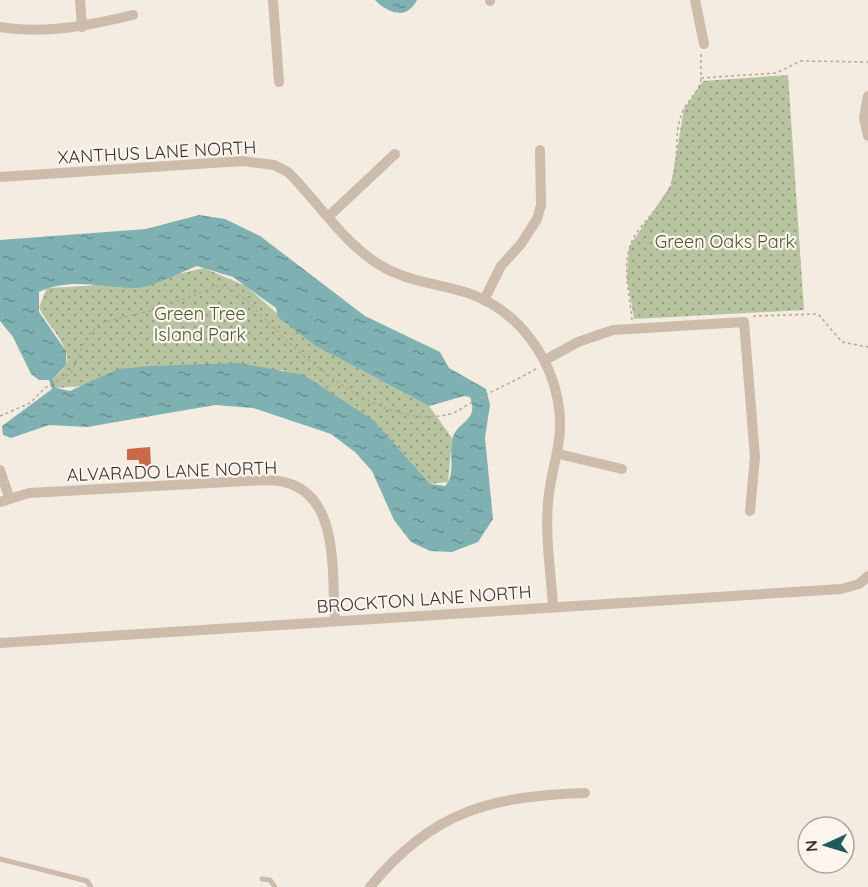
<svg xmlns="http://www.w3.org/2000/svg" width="868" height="887" viewBox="0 0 868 887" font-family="Quicksand,sans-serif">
<defs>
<pattern id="park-dots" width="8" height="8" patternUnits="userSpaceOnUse" patternTransform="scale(1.5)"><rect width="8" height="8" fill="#b8c4a0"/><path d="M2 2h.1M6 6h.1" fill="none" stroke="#97a083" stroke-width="1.8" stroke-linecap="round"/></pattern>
<pattern id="water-ripples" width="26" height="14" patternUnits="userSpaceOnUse" patternTransform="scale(1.5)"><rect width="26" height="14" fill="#7fb0b2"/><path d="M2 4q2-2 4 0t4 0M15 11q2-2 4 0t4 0" fill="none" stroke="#699091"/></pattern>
</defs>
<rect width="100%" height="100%" fill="#f4ebe1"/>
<!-- park -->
<g fill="url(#park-dots)">
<path d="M788,75l16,235 -170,9 -7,-41 2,-31 42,-62 13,-76 19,-28z"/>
<path d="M204,268l42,18 44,39 47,32 92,49 23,32 -4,44 -18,2 -147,-114 -227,18 -3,-9c4,-4 11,-10 13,-15 6,-18 -21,-41 -27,-57l8,-19c54,-2 105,-7 157,-20z"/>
</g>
<!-- water -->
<g fill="url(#water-ripples)" fill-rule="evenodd">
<path d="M375,0h42c-10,20 -28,14 -42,0z"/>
<path d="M199,215l26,4 35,17 105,80 75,36 9,16 37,21 4,16 -5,33 8,81 -15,23 -26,10 -22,-1 -19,-9 -17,-22 -22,-49 -17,-19 -24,-18 -78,-26 -38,-3 -128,22 -38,-2 -38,13 -8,-3 -1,-9 50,-37 -3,-9h-10l-8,-6 -18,-37 -13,-16v-81l146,-11zM197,266l36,11 43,31 2,9 38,29 113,60 35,-10 6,1c10,25 -15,24 -18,44 -3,15 4,33 -7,45l-15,-2 -57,-64 -69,-45 -65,-12 -88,3 -33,3 -48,22 -14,-3 -3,-9 13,-14v-14l-27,-39v-20c32,-15 63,-4 96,-4 16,0 46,-16 62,-22z"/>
</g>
<!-- building -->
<path fill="#c8694b" d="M150,447l1,19 -12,1v-7h-12v-11z"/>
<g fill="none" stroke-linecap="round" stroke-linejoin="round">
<!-- path -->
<g stroke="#b9a596" stroke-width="1.5" stroke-dasharray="3 3" stroke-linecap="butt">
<path d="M701,54v24l75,-5 25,-12 67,1"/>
<path d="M753,316l65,-2 24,28 26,5"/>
<path d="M632,320c-3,-33 -14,-66 9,-93 12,-15 25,-27 31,-45 8,-23 1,-47 10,-69 5,-13 18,-21 19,-35"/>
<path d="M0,416l30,-13 15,-15 26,-15 16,-36 13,-14 54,-13 64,-24c21,1 37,24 51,37 41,42 117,108 181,91 8,-2 14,-8 21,-11 21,-12 44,-22 65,-34"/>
</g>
<!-- lane -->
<g stroke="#cdbbac" stroke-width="5">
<path d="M0,859l87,22 4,6"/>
<path d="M262,879l8,1 5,7"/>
</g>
<!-- street -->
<g stroke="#cdbbac" stroke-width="10">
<path d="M80,0l2,27"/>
<path d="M273,0l6,82"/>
<path d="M490,0v1"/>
<path d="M695,0l9,44"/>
<path d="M0,27c45,8 90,-2 133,-12"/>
<path d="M868,96l-4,22 4,18"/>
<path d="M0,177l243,-16 31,4 14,7c31,31 58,75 97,96 26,14 55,16 83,25 50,17 84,64 91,115 5,37 -9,61 -11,95 -3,34 3,70 5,104"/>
<path d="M329,216l66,-62"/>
<path d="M484,300l17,-34 20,-22 16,-25 4,-14 -1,-55"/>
<path d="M545,360l33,-18 35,-12 131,-8 11,135 -5,54"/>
<path d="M559,454l63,15"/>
<path d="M0,470l9,27"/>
<path d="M0,502l29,-9 237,-13c76,0 65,87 69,141"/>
<path d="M0,643l841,-54 18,-5 9,-8"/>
<path d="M370,887c62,-76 121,-91 215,-94"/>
</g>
</g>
<g text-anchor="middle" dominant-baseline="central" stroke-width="4.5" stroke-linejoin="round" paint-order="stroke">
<!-- street labels -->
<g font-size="18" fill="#3b302b" stroke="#fbf5ee">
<text transform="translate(157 152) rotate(-3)">XANTHUS LANE NORTH</text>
<text transform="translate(172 471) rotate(-2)">ALVARADO LANE NORTH</text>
<text transform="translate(424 599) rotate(-4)">BROCKTON LANE NORTH</text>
</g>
<!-- park labels -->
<g font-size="18" fill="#4a5a2e" stroke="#fbf5ee">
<text x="725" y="241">Green Oaks Park</text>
<text x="200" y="313">Green Tree<tspan x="200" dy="21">Island Park</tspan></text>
</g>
</g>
<!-- north arrow -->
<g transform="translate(826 845) rotate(266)"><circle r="28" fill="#fbf5ee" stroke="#aea6a0" stroke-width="1.5"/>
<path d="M0-4.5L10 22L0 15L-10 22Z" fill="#1f5a5e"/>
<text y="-9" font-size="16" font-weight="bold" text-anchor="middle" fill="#3b302b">N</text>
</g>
</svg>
